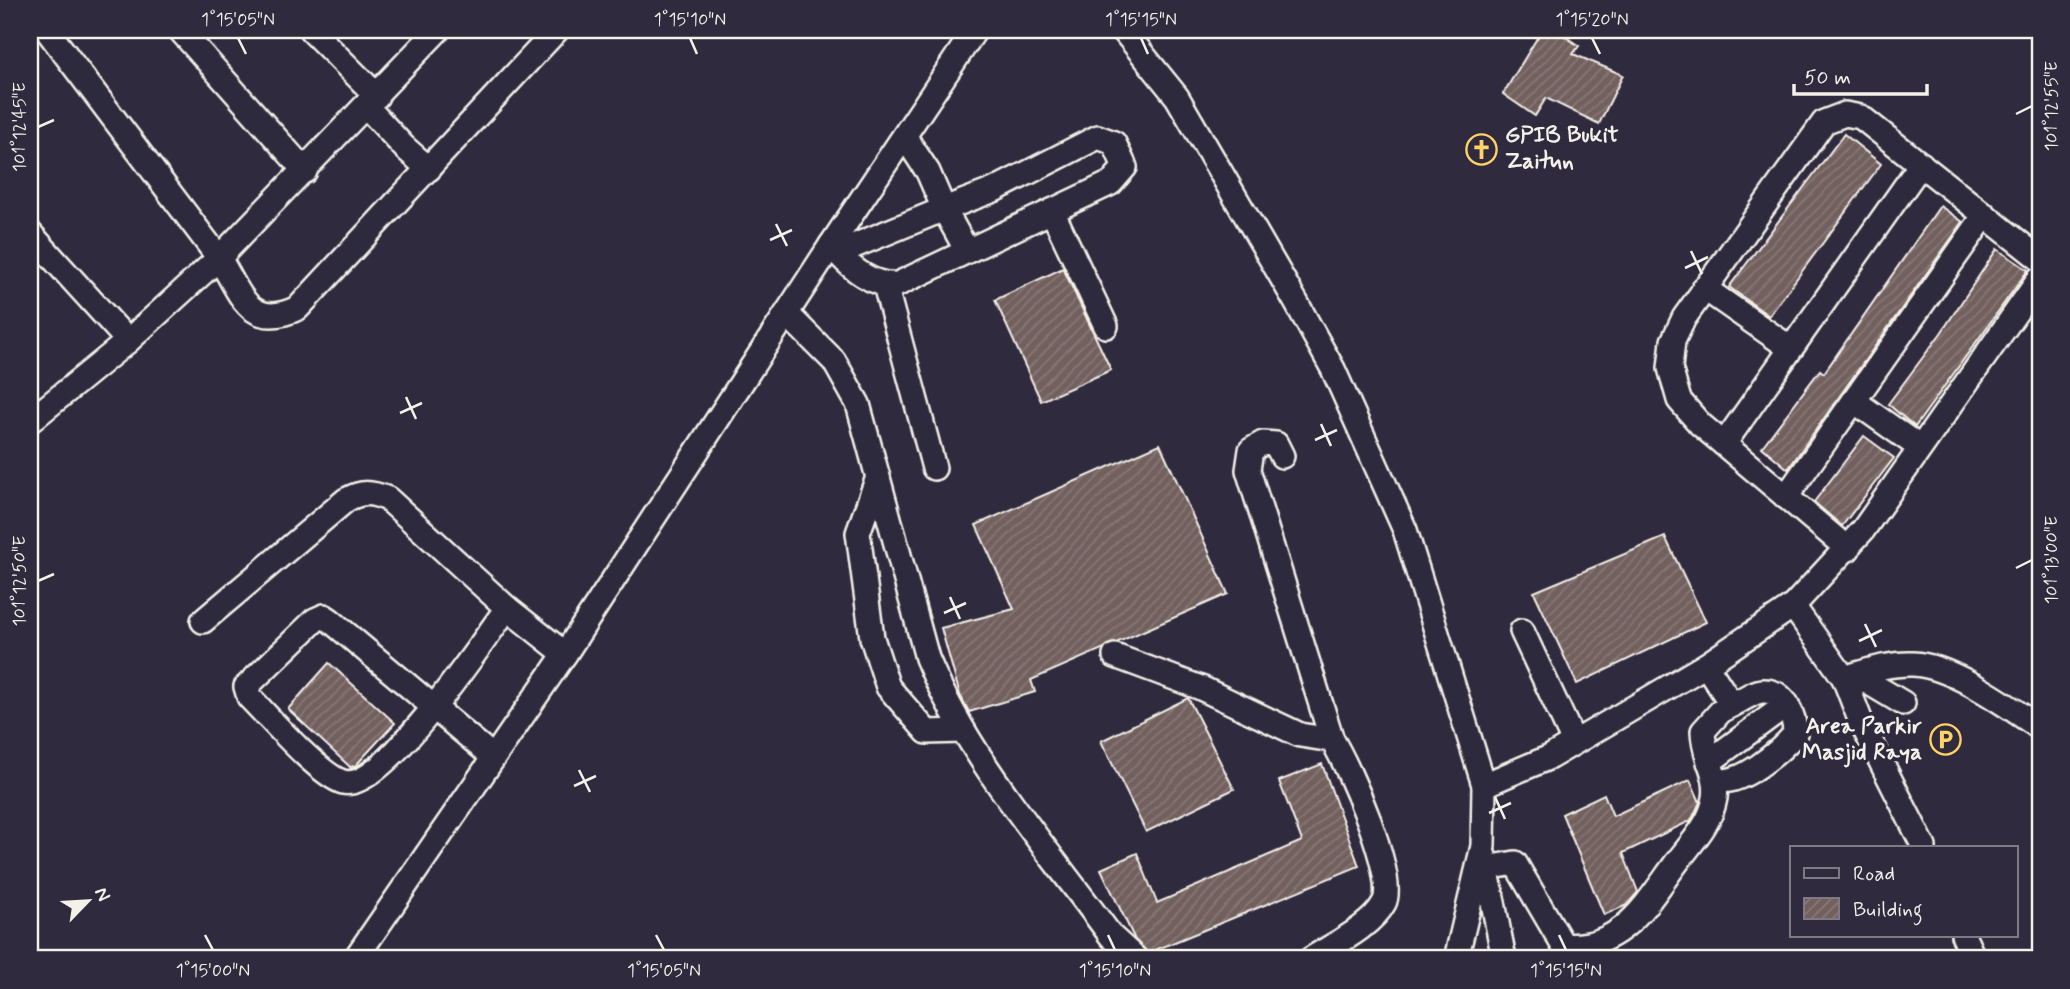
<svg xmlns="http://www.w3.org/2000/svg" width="2070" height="989" viewBox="0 0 2070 989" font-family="Mynerve,sans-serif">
<defs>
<pattern id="building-hatch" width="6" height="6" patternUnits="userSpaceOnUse" patternTransform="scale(1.75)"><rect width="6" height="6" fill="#72605f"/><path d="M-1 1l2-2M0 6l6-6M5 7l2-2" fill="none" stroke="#877776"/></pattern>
</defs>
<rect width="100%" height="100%" fill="#2f2a3d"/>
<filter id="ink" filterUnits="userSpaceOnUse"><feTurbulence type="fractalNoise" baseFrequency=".0143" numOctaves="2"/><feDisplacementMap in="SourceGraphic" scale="14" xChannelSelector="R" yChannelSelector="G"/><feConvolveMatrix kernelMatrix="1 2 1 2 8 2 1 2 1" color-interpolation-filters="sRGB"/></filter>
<g filter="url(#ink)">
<!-- building -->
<g fill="url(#building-hatch)" stroke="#f4f1e8" stroke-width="2">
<path d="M1542,30h14l23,16 -6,8 50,21 -24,49 -53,-26 -11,18 -32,-22z"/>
<path d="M1844,134l37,30 -112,152 -40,-29z"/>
<path d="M1940,206l23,16 -175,247 -26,-22 58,-77 4,3z"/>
<path d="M1997,249l31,21 -113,157 -27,-23 53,-71z"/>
<path d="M1063,268l48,102 -70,31 -46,-101z"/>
<path d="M1864,436l30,22 -52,68 -28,-24z"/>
<path d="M1160,444l68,150 -197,86 4,12 -66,20 -9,-17 -19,-67 73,-19 -38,-84z"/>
<path d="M1665,537l41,85 -129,62 -43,-92z"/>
<path d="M329,663l66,60 -40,43 -5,1 -62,-58z"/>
<path d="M1188,698l46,91 -88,43 -45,-91z"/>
<path d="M1322,764l37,102 -211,87 -13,-13 -34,-71 36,-16 20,50 145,-62 -23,-60z"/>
<path d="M1690,780l10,22 -7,15 -3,4 -67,32 15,39 -11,13 -23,10 -42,-101 42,-20 9,22z"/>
</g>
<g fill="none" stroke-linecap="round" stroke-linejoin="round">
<defs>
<g id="minor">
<path d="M47,30l172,228c22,36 30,73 79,50l259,-278"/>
<path d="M180,30l125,141"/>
<path d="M311,30l66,66"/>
<path d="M1123,30l54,67 119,205 37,67 72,161 79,255 -1,61 -27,113"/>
<path d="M367,107l37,40 25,22"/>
<path d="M1052,211l54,115"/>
<path d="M30,233l98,108"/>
<path d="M831,245c16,20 39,42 67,39l213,-101 14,-16 -11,-24 -16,-6 -104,53 -50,19 -16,-37 -23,-35"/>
<path d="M837,253l107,-44 23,42"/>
<path d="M885,285l49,183"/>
<path d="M1704,288l86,60"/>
<path d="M787,314l47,47 24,43 69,254c41,100 120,190 184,278l25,23"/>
<path d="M1854,401l65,46"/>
<path d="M30,421l98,-80 91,-83 219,-228"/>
<path d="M1724,444l197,-280"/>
<path d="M1282,456l-6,-12 -13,-1 -12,7 -3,20 84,270"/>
<path d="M878,477l-20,56 14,105 16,49 39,45 36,-1"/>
<path d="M1786,497l199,-282"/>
<path d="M1848,549l-148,-125 -21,-24 -9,-32 3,-27 11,-23 140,-196 21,-8 16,3 179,142"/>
<path d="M1793,606l51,72 17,44 63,125"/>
<path d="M203,621l143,-121c16,-9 25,-8 42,-1l119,109 58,46"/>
<path d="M1522,631l52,111"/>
<path d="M1115,656l86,32 99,47 32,5c16,25 66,138 52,163 -13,24 -50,41 -73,56"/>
<path d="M1856,675l47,28"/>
<path d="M1844,678c23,-7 45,-15 69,-14 38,1 96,43 127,64"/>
<path d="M493,757l-163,-137 -6,-4 -9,4 -69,67 3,10c20,20 70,78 94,85 39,11 141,-143 164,-174"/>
<path d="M1709,762l78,-58"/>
<path d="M1717,779c21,10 65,-30 78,-45 0,-17 -10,-45 -33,-43 -10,1 -21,10 -30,14"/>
<path d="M1484,785l66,-28 156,-92 87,-59 70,-76 177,-252"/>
<path d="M1484,856l20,103"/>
<path d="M1487,868l28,-5 48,82c59,6 84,-43 114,-83 16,-21 34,-39 38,-64 4,-24 -12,-42 -12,-67l18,-20 11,-6 -26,-40"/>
<path d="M1963,935l11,24"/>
<path d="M355,959l210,-305 266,-409 144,-215"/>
</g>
</defs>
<!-- minor casing -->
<use href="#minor" stroke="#f4f1e8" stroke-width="28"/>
<!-- minor -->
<use href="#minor" stroke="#2f2a3d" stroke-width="23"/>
</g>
</g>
<!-- ticks -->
<path fill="none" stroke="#f4f1e8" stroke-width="2.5" d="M238,38l8,16M690,38l7,16M1141,38l7,16M1592,38l8,16M2016,114l16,-8M38,127l16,-7M776,224l11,22M770,240l22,-10M1691,251l11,23M1685,268l23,-11M406,397l10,22M400,413l22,-10M1321,424l10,22M1315,440l22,-10M2016,568l16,-8M38,581l16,-7M950,597l10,22M944,613l22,-10M1865,624l11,23M1859,641l23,-11M579,770l11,22M574,786l22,-10M1495,797l10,22M1489,813l22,-10M205,935l8,15M656,935l8,15M1108,935l7,15M1559,935l7,15"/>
<!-- icons -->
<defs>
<symbol id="church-ring" viewBox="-11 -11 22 22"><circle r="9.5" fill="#2f2a3d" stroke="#ffd166" stroke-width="1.5"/><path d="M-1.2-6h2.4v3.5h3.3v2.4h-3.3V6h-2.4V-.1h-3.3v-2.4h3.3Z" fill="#ffd166"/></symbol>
<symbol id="parking-ring" viewBox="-11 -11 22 22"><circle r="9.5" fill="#2f2a3d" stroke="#ffd166" stroke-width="1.5"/><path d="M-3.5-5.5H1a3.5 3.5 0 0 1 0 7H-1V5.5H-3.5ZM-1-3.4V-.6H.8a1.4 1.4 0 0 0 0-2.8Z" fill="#ffd166"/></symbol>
</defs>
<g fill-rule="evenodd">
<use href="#church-ring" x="1464" y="132" width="35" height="35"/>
<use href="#parking-ring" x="1928" y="722" width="35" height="35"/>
</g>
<g text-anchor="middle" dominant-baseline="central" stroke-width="7" stroke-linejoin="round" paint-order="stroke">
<!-- poi labels -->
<g font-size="23" font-weight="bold" fill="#f4f1e8" stroke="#2f2a3d" text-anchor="start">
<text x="1505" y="136">GPIB Bukit<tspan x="1505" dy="26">Zaitun</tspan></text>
<text x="1922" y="727" text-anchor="end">Area Parkir<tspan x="1922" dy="26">Masjid Raya</tspan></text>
</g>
</g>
<!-- margin -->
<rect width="2070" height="989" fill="none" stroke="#2f2a3d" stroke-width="77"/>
<!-- legend -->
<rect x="1790" y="846" width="228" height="91" fill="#2f2a3d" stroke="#7e7a81" stroke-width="2"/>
<rect x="1804" y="868" width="35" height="10" fill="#2f2a3d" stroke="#7e7a81" stroke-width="2"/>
<text x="1853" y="880" font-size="21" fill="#f4f1e8">Road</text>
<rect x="1804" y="898" width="35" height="21" fill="url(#building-hatch)" stroke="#7e7a81" stroke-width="2"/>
<text x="1853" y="916" font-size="21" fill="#f4f1e8">Building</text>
<!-- north arrow -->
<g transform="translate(88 901) rotate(65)" stroke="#2f2a3d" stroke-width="5" paint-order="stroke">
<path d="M0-5L12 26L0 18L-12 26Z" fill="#f4f1e8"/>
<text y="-10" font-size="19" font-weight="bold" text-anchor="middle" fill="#f4f1e8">N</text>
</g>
<!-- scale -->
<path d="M1794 84v10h133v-10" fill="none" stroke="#f4f1e8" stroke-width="3.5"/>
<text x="1804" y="84" font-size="21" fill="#f4f1e8" stroke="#2f2a3d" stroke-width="5" paint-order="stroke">50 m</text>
<rect x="38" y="38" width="1994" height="912" fill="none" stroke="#f4f1e8" stroke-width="2.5"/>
<g font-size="18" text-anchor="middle" fill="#f4f1e8">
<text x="238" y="25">1°15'05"N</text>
<text x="690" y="25">1°15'10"N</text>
<text x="1141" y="25">1°15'15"N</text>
<text x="1592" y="25">1°15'20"N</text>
<text transform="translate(2051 106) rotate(-90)" y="6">101°12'55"E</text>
<text transform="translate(19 127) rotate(-90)" y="6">101°12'45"E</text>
<text transform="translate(2051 560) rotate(-90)" y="6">101°13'00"E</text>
<text transform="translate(19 581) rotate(-90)" y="6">101°12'50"E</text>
<text x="213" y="976">1°15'00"N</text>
<text x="664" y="976">1°15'05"N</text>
<text x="1115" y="976">1°15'10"N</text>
<text x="1566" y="976">1°15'15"N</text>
</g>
</svg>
